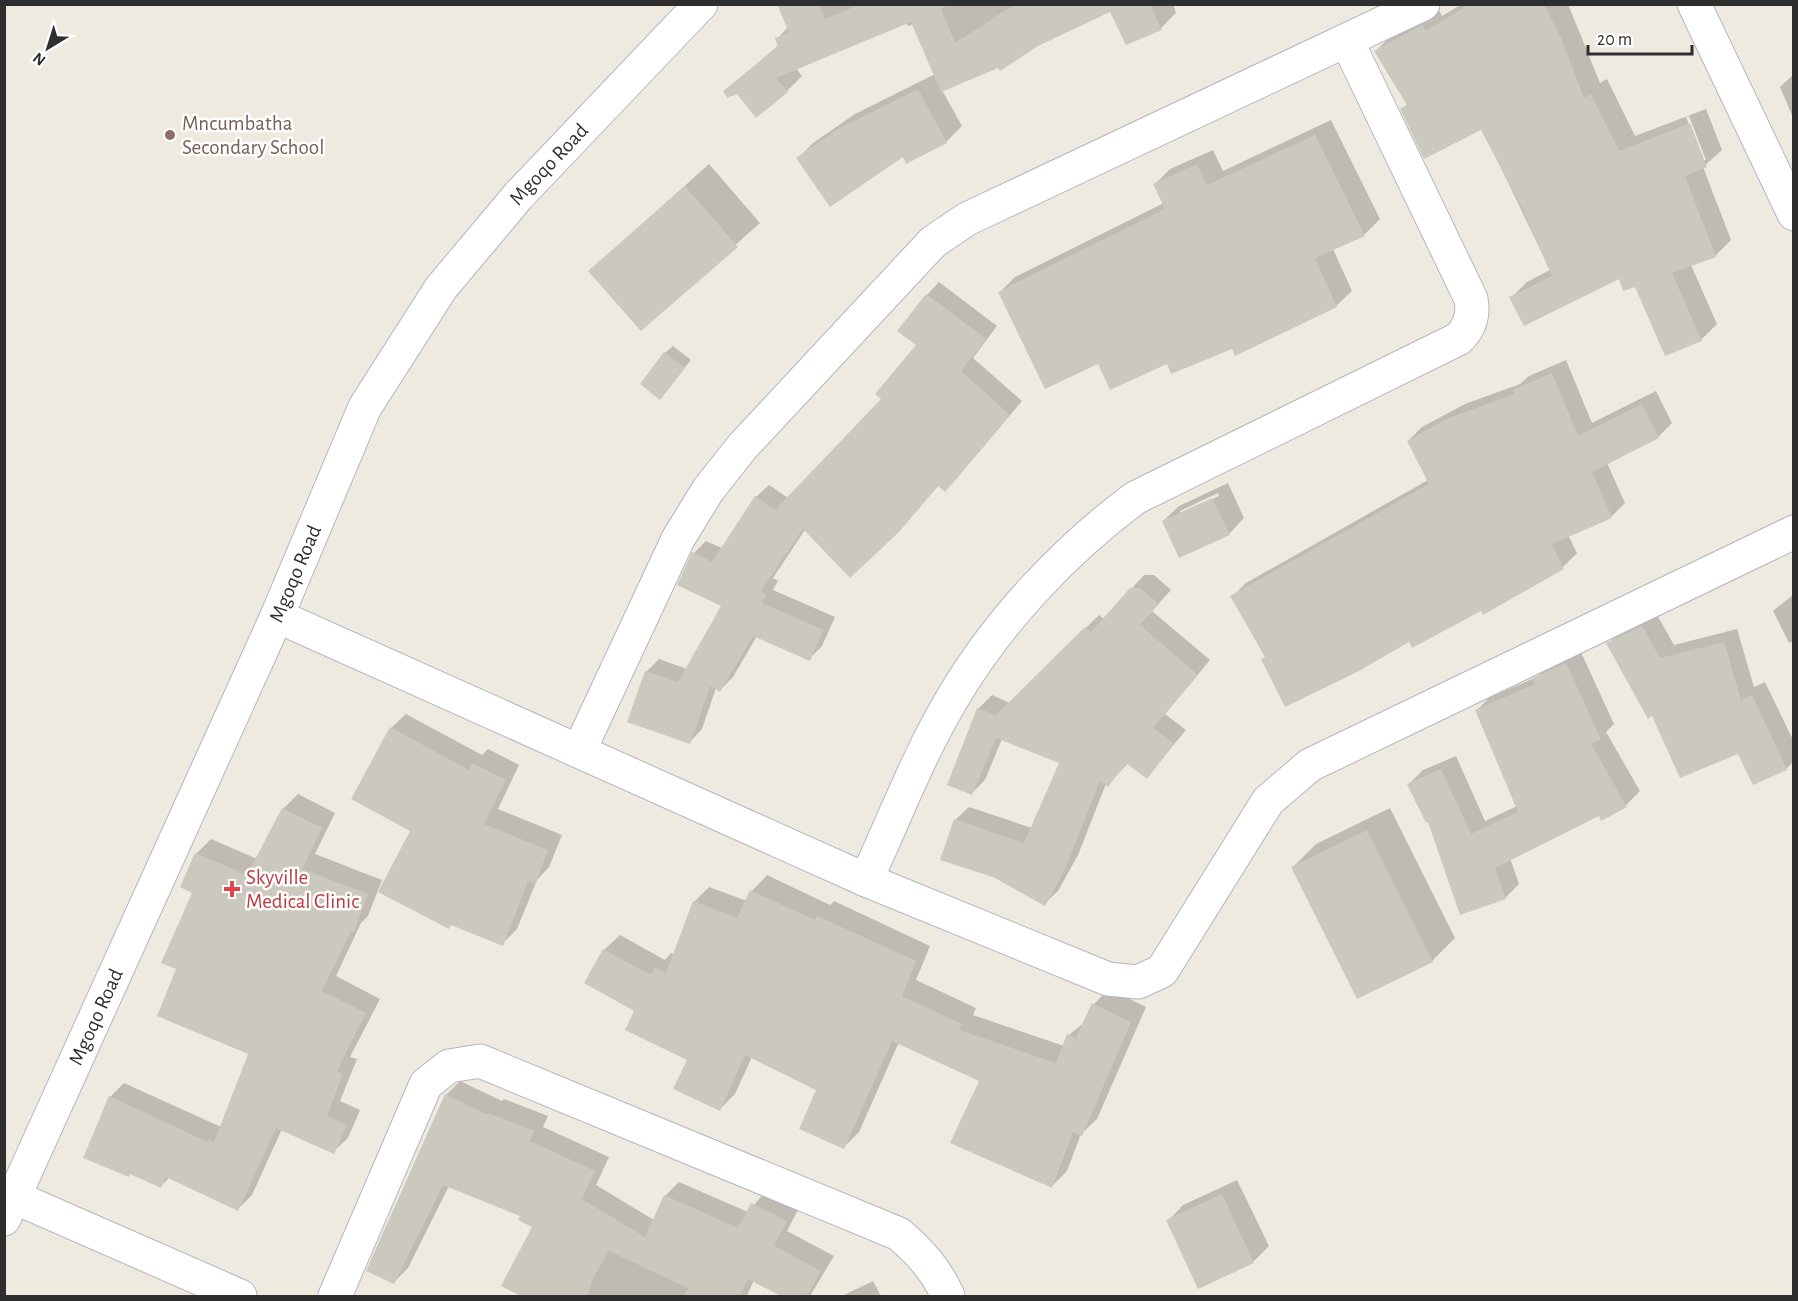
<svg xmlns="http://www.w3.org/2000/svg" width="1798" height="1301" viewBox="0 0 1798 1301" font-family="'Alegreya Sans',sans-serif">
<rect width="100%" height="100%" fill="#efeae0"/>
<!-- shadow -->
<g fill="#0003" fill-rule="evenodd">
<path d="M778,4h395l3,9 -15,15 -50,-18 -73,34 -39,22 -57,24 20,36 -16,16 -42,13 -106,3 15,-15 42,-29 80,-40 -21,-50 -6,2 -2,-4 -110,46 6,8 -15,15h-62l54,-46 -2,-6 11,-12z"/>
<path d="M1462,4h106l32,79 7,-4 28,57 71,-27 16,41 -19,17 28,73 -16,16 -24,9 26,59 -16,16 -65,-55 -17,-8 -108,21 16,-16 23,-12 -68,-142 -80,-19 6,-6 -32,-52 16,-16 47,-25 3,6zM1689,116l17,44h-3l-17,-43z"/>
<path d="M1794,74v46l-14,-33z"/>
<path d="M1331,120l49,99 -16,16 -31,14 19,42 -16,15 -104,41 -64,15h-69l-99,-70 15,-15 149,-74 -9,-19 15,-15 43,-19 10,21z"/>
<path d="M709,164l51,59 -119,106 -51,-58z"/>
<path d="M939,282l58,44 -24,32 49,43 -65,77 -12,12 -6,-5 -41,46 -93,-1 -32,48 5,3 -5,9 62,27 -13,29 -13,13 -52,-23 -24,41 -13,13 -4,-2 -14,41 -12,13 -44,-70 13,-13 28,10 36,-64 -29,-52 12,-12 16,7 34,-51 13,-12 19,13 95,-99 35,-54 9,-50z"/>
<path d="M673,346l18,14 -31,38 5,-45z"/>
<path d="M1566,360l26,63 64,-32 16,32 -14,14 -51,26 18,40 -14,14 -43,18 9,18 -14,14 -80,46 -2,-4 -72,31 -143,16 -34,-59 14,-14 182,-103 -20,-39 14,-14 43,-23 55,-20 9,-8z"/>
<path d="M1228,483l16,35 -15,16 -66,-13 16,-15zM1218,493l1,3 -39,18v-3z"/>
<path d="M1144,575h10l17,15 -19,21 58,49 -45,54 21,16 -39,47 -19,-14 -20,22 -2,-1 -28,71 -20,36 -14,13 -89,-84 14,-13 63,21 29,-66 -59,-23 -17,41 -13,13 -23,-9 29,-75 14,-14 18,8 89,-88 5,4z"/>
<path d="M1794,594v47l-5,2 -16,-32z"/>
<path d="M1656,613l18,32 63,-16 17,58 11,-5 29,60v19l-8,8 -47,-17 -86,-38 -45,-70 13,-14z"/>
<path d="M1580,650l34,74 -8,8 34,59 -14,14 -27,9 -89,44 9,26 -14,14 -76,-78 -20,-36 14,-14 33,-14 29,65 32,-15 -41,-95 14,-14 47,-20 12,-12z"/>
<path d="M406,714l76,41 6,-6 31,16 -21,44 64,26 -13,32 -12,13 -20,49 -15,15 -90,-114 -21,-102z"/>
<path d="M298,794l37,19 -20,41 67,26 -14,36 -7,7 -25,53 44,23 -30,58 7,2 -17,42 20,9 -12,28 -15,14 -51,-23 -30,66 -14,14 -68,-32 -9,9 -29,-14 -3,3 -19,-78 14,-14 97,44 29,-74 -73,-84 17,-77 -12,-5 14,-33 15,-15 46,20 26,-50z"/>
<path d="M1390,808l65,130 -23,23 -139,-94 23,-23z"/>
<path d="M767,875l63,30 4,-4 96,45 -14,34 60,28 -3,7 91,31 5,-11 17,-14 8,-17 15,-15 37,18 -49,112 -16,15 -14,37 -15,15 -71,-106 -82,-38 -40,90 -15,15 -26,-57 -66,-33 -17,37 -15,15 -32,-50 -52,-49 -32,-60 16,-15 45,25 6,-7 4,2 19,-53 15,-15 38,14 5,-10z"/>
<path d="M460,1081l42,20 2,-2 44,17 -5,11 66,30 -13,28 58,35 11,-24 14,-14 69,30 19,-22 33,16 -13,25 47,25 -24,40h-26l-30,-16 -7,16h-223l-21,-11 31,-59 -12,-11 -73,-29 -41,82 -15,15 53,-188z"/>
<path d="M1237,1180l32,66 -16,16 -54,25 -31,-66 15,-16z"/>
<path d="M873,1281l8,15h-39z"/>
</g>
<!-- building -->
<g fill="#cbc8be">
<path d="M777,4h42l6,15 36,-15h90l-10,5 14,34 60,-39h135l12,26 -36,15 -16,-33 -72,34 -38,25 -2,-3 -57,24 -30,-70 -135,56 12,14 -32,26 -19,-24 -10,4 -4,-7 55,-44 -3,-9 14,-5z"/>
<path d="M1470,4h74l17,34 23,60 7,-4 28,57 71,-28 17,44 -22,9 31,81 -44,16 30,68 -37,15 -30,-69 -12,4 -4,-12 -95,47 -15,-29 43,-21 -29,-66 -42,-80 -57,29 -24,-50 7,-4 -33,-54 48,-26 4,6z"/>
<path d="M918,89l29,54 -41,21 -3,-7 -73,50 -34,-49 42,-29z"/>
<path d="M1315,135l50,101 -50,22 22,49 -102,49 -3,-7 -61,25 -4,-10 -57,26 -12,-26 -53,25 -47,-97 167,-83 -12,-25 44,-20 10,21z"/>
<path d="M685,186l53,61 -97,84 -53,-60z"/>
<path d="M926,294l60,45 -25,32 49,44 -65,77 -7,-6 -39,46 -49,46 -47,-49 -42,62 6,3 -5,9 61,27 -13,31 -57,-25 -33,56 -10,-6 -20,58 -63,-22 18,-51 33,11 43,-76 -44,-21 15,-33 20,10 43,-66 20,14 106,-111 -6,-5 41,-49 -19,-14z"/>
<path d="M664,352l21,16 -25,32 -20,-16z"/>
<path d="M1552,373l26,63 64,-32 17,34 -67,34 20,46 -60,26 12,25 -81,46 -2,-4 -69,37 -3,-6 -50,29 -74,36 -24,-48 4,-2 -35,-61 199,-112 -22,-43 42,-23 66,-24 -2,-4z"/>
<path d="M1212,498l18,37 -51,23 -17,-37z"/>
<path d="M1130,588h10l19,16 -19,21 58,50 -45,53 21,16 -27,35 -21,-16 -18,24 -8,-6 -35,88 -20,37 -52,-29 -53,-17 14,-41 70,24 35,-80 -63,-25 -24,57 -25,-10 30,-77 19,7 89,-88 6,5z"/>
<path d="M1642,626l18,32 64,-16 17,58 11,-5 35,75 -34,15 -15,-31 -58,24 -28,-62 -4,3 -42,-76z"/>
<path d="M1566,663l35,76 -10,5 36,63 -26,14 -2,-5 -104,52 11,31 -46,16 -32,-93 -2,1 -19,-39 34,-15 30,65 47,-22 -43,-102 60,-26 -2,-6z"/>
<path d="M390,727l79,43 3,-7 34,17 -22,44 64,26 -13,34 -7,-3 -25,65 -52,-21 -2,4 -71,-37 32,-61 -59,-32z"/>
<path d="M282,808l40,20 -20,41 66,25 -14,38 -3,-1 -29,60 44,22 -29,58 6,3 -16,42 20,9 -13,29 -58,-26 -38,83 -72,-34 -5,11 -31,-14 -1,3 -46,-19 26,-62 99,46 1,-3 5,3 34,-88 -91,-38 19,-47 -15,-6 31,-70 -12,-6 15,-34 52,22z"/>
<path d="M1367,830l66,132 -76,37 -66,-132z"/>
<path d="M750,890l65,30 2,-4 99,45 -14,35 60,28 -3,6 97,33 11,-29 9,4 16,-35 39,19 -49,114 -9,-4 -21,56 -102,-45 29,-62 -87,-40 -48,108 -45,-20 17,-39 -71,-35 -25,56 -47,-22 14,-29 -62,-30 9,-19 -50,-28 19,-34 48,26 4,-8 11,6 27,-72 44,17z"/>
<path d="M445,1094l42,21 1,-2 46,18 -4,10 65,30 -13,28 63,38 19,-42 74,33 13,-25 36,18 -13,25 47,25 -14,25h-26l-33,-17 -8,17h-56l4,-8 -79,-37 -15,25 -7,20h-66l-20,-10 31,-59 -14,-7 2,-4 -77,-31 -49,99 -28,-13z"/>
<path d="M1222,1194l32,69 -56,26 -32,-69z"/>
</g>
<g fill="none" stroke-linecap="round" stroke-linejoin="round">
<defs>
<g id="street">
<path d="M1694,4l100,210"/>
<path d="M277,616l589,264 242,99 30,3 24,-11 106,-170 42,-36 484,-233"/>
<path d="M579,751l99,-212 30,-49 34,-43 191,-205 34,-23 456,-215"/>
<path d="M866,880c28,-60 52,-124 86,-181 46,-78 111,-147 183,-201l323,-159c12,-11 16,-24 13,-40l-124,-258"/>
<path d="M14,1197l226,99"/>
<path id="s1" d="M4,1219l273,-603 88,-209 76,-119 78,-93 182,-191"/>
<path d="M335,1296l91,-212 23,-18 31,-5 419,173c22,19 37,36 49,62"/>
</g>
</defs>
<!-- street casing -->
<use href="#street" stroke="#b4b5c1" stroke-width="35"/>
<!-- street -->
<use href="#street" stroke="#fff" stroke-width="33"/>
</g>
<!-- markers -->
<circle fill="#8d6e63" stroke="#fff" stroke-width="2" cx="170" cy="135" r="6"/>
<path fill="#e0444e" stroke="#fff" stroke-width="2" d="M229 880h6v6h6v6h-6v6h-6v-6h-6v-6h6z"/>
<g text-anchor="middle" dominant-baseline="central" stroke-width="5" stroke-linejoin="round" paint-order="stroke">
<!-- education labels -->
<g font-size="21" fill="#785e54" stroke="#fff" text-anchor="start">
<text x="182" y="123">Mncumbatha<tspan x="182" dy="24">Secondary School</tspan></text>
</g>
<!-- street labels -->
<g font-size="21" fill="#2e2e2e" stroke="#fff">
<text stroke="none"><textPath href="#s1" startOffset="1194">Mgoqo Road</textPath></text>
<text stroke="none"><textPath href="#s1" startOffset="708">Mgoqo Road</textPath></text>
<text stroke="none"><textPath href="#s1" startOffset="222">Mgoqo Road</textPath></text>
</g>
<!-- health labels -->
<g font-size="21" fill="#be3a42" stroke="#fff" text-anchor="start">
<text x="246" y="877">Skyville<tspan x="246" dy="24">Medical Clinic</tspan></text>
</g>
</g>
<!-- border -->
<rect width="1798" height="1301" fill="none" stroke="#2e2e2e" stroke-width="12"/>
<!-- north arrow -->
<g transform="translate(48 48) rotate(218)" stroke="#ffffff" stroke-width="4.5" paint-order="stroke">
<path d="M0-4.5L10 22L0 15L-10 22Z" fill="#2e2e2e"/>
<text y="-9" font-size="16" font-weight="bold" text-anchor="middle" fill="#2e2e2e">N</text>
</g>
<!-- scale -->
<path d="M1588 45v9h104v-9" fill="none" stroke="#2e2e2e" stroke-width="3"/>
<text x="1597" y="45" font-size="18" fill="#2e2e2e" stroke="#ffffff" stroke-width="4.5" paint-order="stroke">20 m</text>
</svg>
